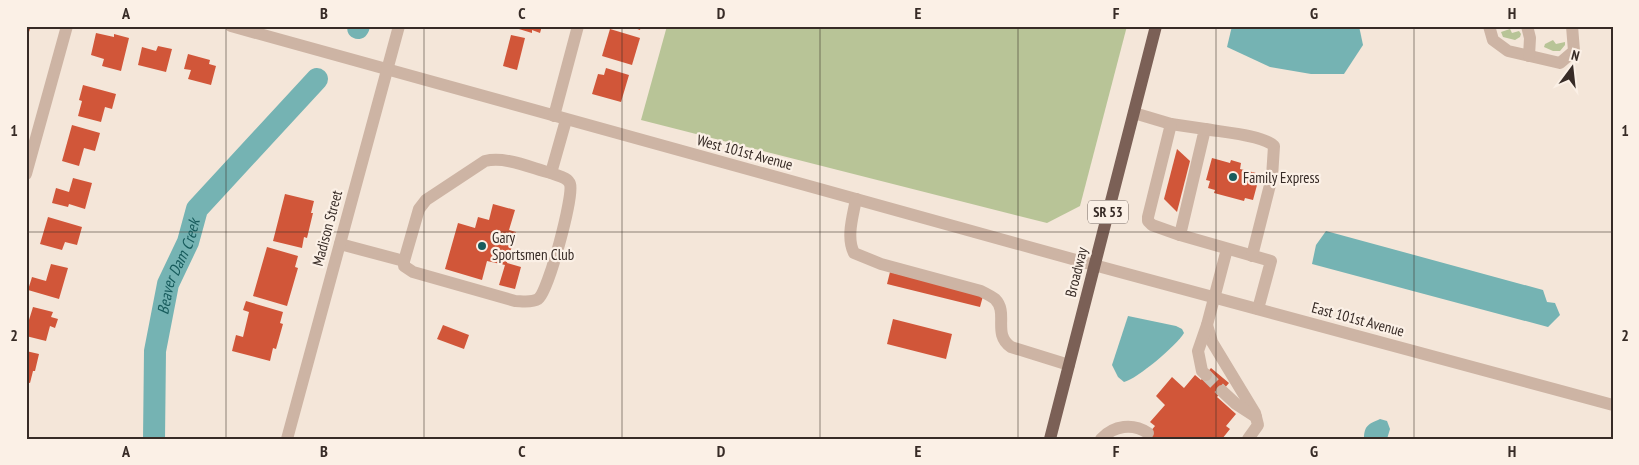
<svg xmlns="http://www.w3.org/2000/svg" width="1639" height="465" viewBox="0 0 1639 465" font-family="'PT Sans Narrow',sans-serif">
<rect width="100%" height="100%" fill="#f4e6d9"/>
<!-- green -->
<g fill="#b8c497">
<path d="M667,26h460l-47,180 -33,17 -406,-103z"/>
<path d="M1510,29l2,4 7,-2 2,3 -1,3 -5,3 -12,-3 -2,-5z"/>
<path d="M1553,40l3,4 9,-2v3l-5,6h-7l-9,-4 1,-3z"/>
</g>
<!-- water -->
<g fill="#75b3b3">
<path d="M1232,26h127l4,19 -19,29h-33l-41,-7 -43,-20z"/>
<path d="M1326,231l217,59 4,12 8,1 5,12 -12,12 -236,-63 4,-19z"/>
<path d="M1128,316l48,10 6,3 2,4c-7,12 -47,46 -60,49l-6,-5 -6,-12z"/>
<path d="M1380,419l7,2 3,8 -3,10h-23c0,-14 5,-15 16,-20z"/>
</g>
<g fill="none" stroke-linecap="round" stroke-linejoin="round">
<!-- river -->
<g stroke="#75b3b3" stroke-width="22">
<path d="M358,28l1,-2"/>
<path id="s1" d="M154,439l1,-88 13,-67 20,-42 9,-33 120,-130"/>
</g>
</g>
<!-- building -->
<g fill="#d15639">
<path d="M26,26h5l-3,9 -2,-1z"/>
<path d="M509,26h33l-2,7 -8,-3v3z"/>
<path d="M629,26h12l-1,4z"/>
<path d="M610,29l30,9 -8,27 -30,-9z"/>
<path d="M96,33l18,4v-3l15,4 -8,33 -19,-5 2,-7 -13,-4z"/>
<path d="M511,35l14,3 -8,32 -14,-4z"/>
<path d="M158,46l14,3 -6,23 -28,-7 4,-18 14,4z"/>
<path d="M188,54l22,6 -1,4 7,2 -5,19 -23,-6 3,-9 -7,-1z"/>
<path d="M606,68l23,7 -8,27 -29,-8 6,-20 6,1z"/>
<path d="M83,85l33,9 -4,15 -7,-2 -4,15 -23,-6 4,-15 -3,-1z"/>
<path d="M72,125l28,8 -5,18 -11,-3 -5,18 -17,-5z"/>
<path d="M1177,149l13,12 -13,51 -13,-13z"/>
<path d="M1212,158l18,5 1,-3 10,3 -1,6 20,5 -7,26 -8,-2 -1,3 -30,-8 1,-3 -7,-2 2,-7 -4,-1z"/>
<path d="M73,178l19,5 -7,26 -16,-5 -1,3 -16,-4 4,-15 13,4z"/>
<path d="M285,194l29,7 -3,12h2l-6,25 -3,-1 -2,11 -29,-7z"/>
<path d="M493,204l22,6 -6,20 7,2 -9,31 14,4 -6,22 -16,-4 6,-20 -18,-4 -5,19 -37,-11 13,-46 17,5 3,-11 11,3z"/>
<path d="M48,217l34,10 -5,18 -12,-3 -3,8 -22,-6z"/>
<path d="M267,247l31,9 -3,11 3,1 -11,38 -34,-10z"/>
<path d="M51,264l17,4 -9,31 -31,-9 4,-13 14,4z"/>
<path d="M890,272l93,24 -3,11 -93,-23z"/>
<path d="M246,301l37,11 -3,11 3,1 -7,25 -3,-1 -3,13 -38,-10 4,-16 7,2 6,-25 -6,-2z"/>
<path d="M33,307l20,5 -2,5 7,2 -3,9 -5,-2 -4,15 -20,-5v-17l3,1z"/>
<path d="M893,319l59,15 -6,25 -59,-15z"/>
<path d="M443,325l26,10 -5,14 -27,-10z"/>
<path d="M26,351l13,3 -4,17h-2l-3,12 -4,-1z"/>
<path d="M1211,368l18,15 -12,14 19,17 -10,12 4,3 -8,10h-78l11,-13 -5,-4 15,-17 -9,-9 16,-19 12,11 11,-13 6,5z"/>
</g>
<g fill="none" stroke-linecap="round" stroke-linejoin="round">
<!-- minor-tunnel -->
<path stroke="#cec1b5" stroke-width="12" stroke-dasharray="12 6" stroke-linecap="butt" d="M1206,375l16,16"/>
<!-- minor -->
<g stroke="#cdb4a4" stroke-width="12">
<path d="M231,26l863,239 519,140"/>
<path d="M1489,26l4,14 15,11 52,12 14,-12 -2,-25"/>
<path d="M1527,26l3,12 -1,18"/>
<path d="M1134,113l37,11 34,5 -25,106 91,26 -13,48"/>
<path d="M554,116l24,-90"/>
<path d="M1171,124l-23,93v4l4,4 28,10"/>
<path d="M1205,129c16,3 58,6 69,17l-2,31 -20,79"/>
<path d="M26,174l41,-148"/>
<path d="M856,199c-3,17 -10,38 -2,54l27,11 100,27c4,2 10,5 14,8 14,14 -3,35 16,48l58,18"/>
<path d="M340,244l64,17 15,-52 7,-9 59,-39c21,-5 46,7 66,12l15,-53"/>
<path d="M404,261v5l9,6 102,29c6,0 17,2 23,-2 10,-6 36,-103 32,-115 -2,-7 -13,-8 -19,-11"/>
<path d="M1207,325l5,17 43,71 3,12 -10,14"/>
<path d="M1206,375l-4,-4 -4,-20 9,-26 20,-76"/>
<path d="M1222,391l14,13 20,13"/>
<path d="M287,439l112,-413"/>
<path d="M1101,439c13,-14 32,-16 47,-6"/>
</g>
<!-- major -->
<path stroke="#7b6056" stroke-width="12" d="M1050,439l106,-413"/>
</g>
<!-- grid -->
<path fill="none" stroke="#372b26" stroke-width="1" stroke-opacity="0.55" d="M226,26v413M424,26v413M622,26v413M820,26v413M1018,26v413M1216,26v413M1414,26v413M26,232h1587"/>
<!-- markers -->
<g fill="#185c5d" stroke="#fbf0e6" stroke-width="2">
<circle cx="1233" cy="177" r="5"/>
<circle cx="482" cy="246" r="5"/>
</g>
<g text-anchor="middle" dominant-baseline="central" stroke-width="4.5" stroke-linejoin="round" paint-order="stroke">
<!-- shield labels -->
<rect fill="#fbf0e6" stroke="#726660" stroke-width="1" x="1088" y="200.5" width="40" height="23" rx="4"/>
<g font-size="14" font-weight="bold" fill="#372b26">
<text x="1108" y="212">SR 53</text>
</g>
<!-- street labels -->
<g font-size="15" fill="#372b26" stroke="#fbf0e6">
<text transform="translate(745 152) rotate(15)">West 101st Avenue</text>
<text transform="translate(327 228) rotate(-75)">Madison Street</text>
<text transform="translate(1076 272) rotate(-76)">Broadway</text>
<text transform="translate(1358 319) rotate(15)">East 101st Avenue</text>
</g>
<!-- poi labels -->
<g font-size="15" fill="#372b26" stroke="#fbf0e6" text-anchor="start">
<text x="1243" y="177">Family Express</text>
<text x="492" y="237">Gary<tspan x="492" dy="17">Sportsmen Club</tspan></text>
</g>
<!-- water labels -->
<g font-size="16" font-style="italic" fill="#185c5d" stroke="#fbf0e6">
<text stroke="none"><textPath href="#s1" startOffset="176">Beaver Dam Creek</textPath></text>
</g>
</g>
<!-- border -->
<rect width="1639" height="465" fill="none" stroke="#fbf0e6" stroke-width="55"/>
<!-- north arrow -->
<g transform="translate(1572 68) rotate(15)" stroke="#fbf0e6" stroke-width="4" paint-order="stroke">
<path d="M0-4L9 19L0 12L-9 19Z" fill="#372b26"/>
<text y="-8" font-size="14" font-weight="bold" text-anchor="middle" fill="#372b26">N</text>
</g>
<rect x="28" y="28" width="1584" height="410" fill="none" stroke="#372b26" stroke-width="2"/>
<g font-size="16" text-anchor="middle" font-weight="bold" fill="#372b26">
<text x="126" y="19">A</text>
<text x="324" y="19">B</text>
<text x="522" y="19">C</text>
<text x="721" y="19">D</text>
<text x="918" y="19">E</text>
<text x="1116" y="19">F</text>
<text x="1314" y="19">G</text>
<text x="1512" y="19">H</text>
<text x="14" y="136">1</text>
<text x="1625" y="136">1</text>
<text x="14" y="341">2</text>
<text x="1625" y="341">2</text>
<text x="126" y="457">A</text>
<text x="324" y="457">B</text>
<text x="522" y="457">C</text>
<text x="721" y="457">D</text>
<text x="918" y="457">E</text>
<text x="1116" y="457">F</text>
<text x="1314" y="457">G</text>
<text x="1512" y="457">H</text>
</g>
</svg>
